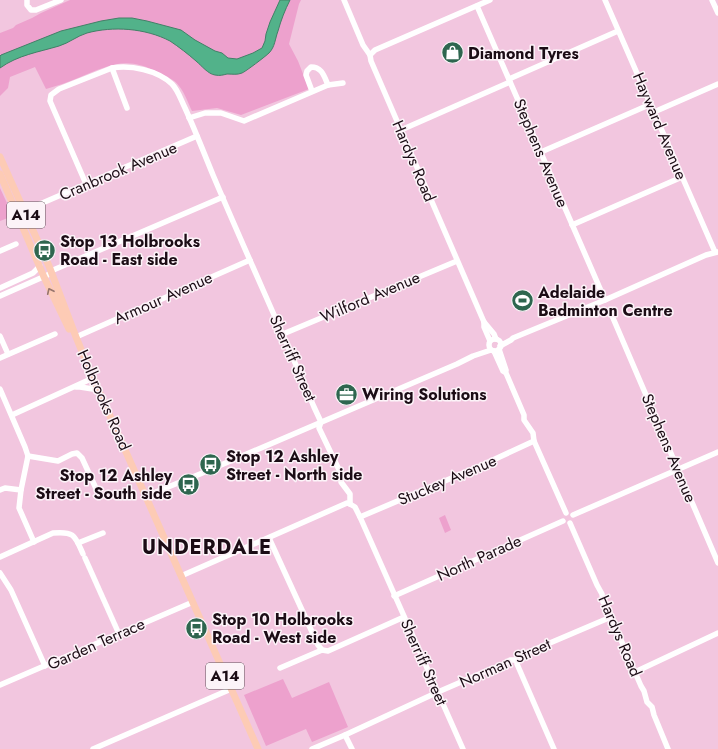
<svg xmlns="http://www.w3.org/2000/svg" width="718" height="749" viewBox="0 0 718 749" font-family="Jost,sans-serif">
<rect width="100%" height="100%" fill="#f2c6df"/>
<!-- green -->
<g fill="#eda1cd">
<path d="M70,0h231l-2,4 -10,40 9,17 11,28 -68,26 -24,-7 -25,3c-4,-8 -7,-18 -13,-25 -4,-6 -13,-10 -20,-13 -33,-18 -49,-8 -81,5 -10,4 -21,8 -32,11l-11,-22 -25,10 -2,11 -8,8v-63l13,-5 3,-3 16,-7 9,-5z"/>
<path d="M0,188l13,28 -13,5z"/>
<path d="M445,515l6,15 -6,3 -6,-15z"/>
<path d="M283,679l9,19 37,-16 19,45 -36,15 -6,-13 -40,17 -22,-51z"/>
</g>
<!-- water -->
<path fill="#52b28a" stroke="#428067" d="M280,0h10c-5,10 -9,20 -12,31 -3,8 -3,16 -9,22 -3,3 -24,19 -27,20 -5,2 -9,1 -15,1 -4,1 -7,2 -12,1 -7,-1 -13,-9 -19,-14 -8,-7 -17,-14 -26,-20 -25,-13 -57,-15 -83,-8 -10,3 -18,10 -28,13 -20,6 -41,9 -59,22v-12l1,-1 60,-24 40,-10 18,-3h13l15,3 34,9 14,10 20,11 7,2 6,5 9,1 16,-6 9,-5 3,-7 1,-7 4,-12z"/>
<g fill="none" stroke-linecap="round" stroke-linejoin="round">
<!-- minor -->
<g stroke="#fff" stroke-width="5.5">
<path d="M27,0v5l4,5h5l25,-10"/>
<path d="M344,0l19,45 7,10 1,6 113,261v5l6,14"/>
<path d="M605,0l110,252"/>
<path d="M712,0l6,13"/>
<path d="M477,6l128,294"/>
<path d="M370,55l5,-5 115,-50"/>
<path d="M112,68l15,40"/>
<path d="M509,79l109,-48"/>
<path d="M312,91l-6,-16 1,-4 4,-4c11,0 13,9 17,18"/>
<path d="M654,112l64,-28"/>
<path d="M189,118l16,-5h16l23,8 84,-36 15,-2"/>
<path d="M401,130l109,-48"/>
<path d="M541,152l110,-48"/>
<path d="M86,184l-36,-83 1,-6 8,-6 53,-21c19,-3 45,2 60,16 6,6 9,16 13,24 10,22 19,45 28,67 33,78 68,154 101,232l7,15 -2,6 23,48 -1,6 9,12v10"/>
<path d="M17,214l180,-78"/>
<path d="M572,225l110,-48"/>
<path d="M0,251l16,-7"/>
<path d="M51,271l172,-74"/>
<path d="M0,288l33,-15 7,-7"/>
<path d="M0,296l52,-23"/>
<path d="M610,311l108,252"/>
<path d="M484,322l10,12 2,5"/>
<path d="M283,334l174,-73"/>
<path d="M0,336l8,18"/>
<path d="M76,337l174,-77"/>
<circle cx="495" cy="345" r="6"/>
<path d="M500,346l11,-6 2,-2 92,-38 101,-45 12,-3"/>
<path d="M499,349l7,21"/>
<path d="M494,351l9,20 3,2 18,42v5l9,13 1,8 32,72"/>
<path d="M0,358l55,-24"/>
<path d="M76,387h4l19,3"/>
<path d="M0,389l25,58 3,9 -7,34 -2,18 15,34"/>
<path d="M12,415l81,-37"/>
<path d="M28,456l30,5 14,-7 5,-1 5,5 17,37"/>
<path d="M0,490l5,-2 16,2"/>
<path d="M146,496l54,-22 257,-110 16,-8 18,-6"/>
<path d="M350,504l5,3 5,10 103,232"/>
<path d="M573,515l145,-63"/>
<path d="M360,517l120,-51 54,-25"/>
<path d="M570,523l27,62 5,9 1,8 6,7 2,8 30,69 3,5 3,11 5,5 2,8 14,34"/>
<path d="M269,538l49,107 4,5 6,1 76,-34"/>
<path d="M78,543l25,-10"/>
<path d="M0,557l53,-24c22,-2 22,3 30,21"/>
<path d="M85,558l34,76"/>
<path d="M0,573l11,17 34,76"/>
<path d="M181,576l166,-73 3,1"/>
<path d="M394,596l169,-75"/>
<path d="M517,660l2,-3 5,-3 87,-37"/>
<path d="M517,660v4l37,85"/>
<path d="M280,668l42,-18"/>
<path d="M635,672l83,-39"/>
<path d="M0,685l193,-83"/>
<path d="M345,735l7,14"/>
<path d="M93,749l138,-60"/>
<path d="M312,749l33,-14 93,-43 53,-23 10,-3 9,-6h7"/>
</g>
<!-- major -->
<g stroke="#fdcbb5" stroke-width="7">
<path d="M0,157l49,109 27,71 14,34 168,378"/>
<path d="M0,174l44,103 25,52"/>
</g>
</g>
<!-- one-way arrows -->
<defs><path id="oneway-chevron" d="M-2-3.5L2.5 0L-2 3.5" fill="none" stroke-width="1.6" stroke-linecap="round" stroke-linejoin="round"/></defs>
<use stroke="#97756d" href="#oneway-chevron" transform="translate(50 291) rotate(-115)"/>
<!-- icons -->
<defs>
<symbol id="shop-disc" viewBox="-11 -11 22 22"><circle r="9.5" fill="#2e664f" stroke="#fcf3f8"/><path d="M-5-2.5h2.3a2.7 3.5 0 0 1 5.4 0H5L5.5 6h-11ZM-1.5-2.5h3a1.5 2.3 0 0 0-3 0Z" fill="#fff"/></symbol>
<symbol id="bus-disc" viewBox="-11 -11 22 22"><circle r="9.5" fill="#2e664f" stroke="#fcf3f8"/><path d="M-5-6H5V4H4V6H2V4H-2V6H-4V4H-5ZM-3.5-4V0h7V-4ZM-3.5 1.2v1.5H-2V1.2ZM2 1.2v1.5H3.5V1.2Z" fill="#fff"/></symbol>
<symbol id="stadium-disc" viewBox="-11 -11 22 22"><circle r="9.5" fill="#2e664f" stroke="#fcf3f8"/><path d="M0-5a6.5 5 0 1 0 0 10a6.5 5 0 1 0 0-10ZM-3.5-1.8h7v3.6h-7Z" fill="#fff"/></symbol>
<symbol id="office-disc" viewBox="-11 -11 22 22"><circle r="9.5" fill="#2e664f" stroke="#fcf3f8"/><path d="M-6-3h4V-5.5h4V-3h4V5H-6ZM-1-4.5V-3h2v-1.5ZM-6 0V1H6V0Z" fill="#fff"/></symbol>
</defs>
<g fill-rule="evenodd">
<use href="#shop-disc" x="440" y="40" width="25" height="25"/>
<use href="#bus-disc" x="32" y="238" width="25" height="25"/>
<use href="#stadium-disc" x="510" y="288" width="25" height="25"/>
<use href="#office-disc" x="334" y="382" width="25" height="25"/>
<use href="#bus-disc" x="198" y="452" width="25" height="25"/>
<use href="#bus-disc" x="176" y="472" width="25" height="25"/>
<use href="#bus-disc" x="184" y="616" width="25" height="25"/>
</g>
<g text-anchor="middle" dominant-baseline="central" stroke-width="3" stroke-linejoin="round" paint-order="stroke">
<!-- shield labels -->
<g fill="#fcf3f8" stroke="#5e5159" stroke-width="1">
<rect x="7" y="202" width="38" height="26" rx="3"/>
<rect x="206" y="663" width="38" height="26" rx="3"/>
</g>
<g font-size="15" font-weight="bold" fill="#1b0c15">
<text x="26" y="215">A14</text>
<text x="225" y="676">A14</text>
</g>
<!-- poi labels -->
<g font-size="16" font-weight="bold" fill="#1b0c15" stroke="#fcf3f8" text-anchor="start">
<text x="468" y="53">Diamond Tyres</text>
<text x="60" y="241">Stop 13 Holbrooks<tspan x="60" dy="18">Road - East side</tspan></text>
<text x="538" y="292">Adelaide<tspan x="538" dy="18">Badminton Centre</tspan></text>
<text x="362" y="394">Wiring Solutions</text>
<text x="226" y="456">Stop 12 Ashley<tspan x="226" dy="18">Street - North side</tspan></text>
<text x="172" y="475" text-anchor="end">Stop 12 Ashley<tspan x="172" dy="18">Street - South side</tspan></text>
<text x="212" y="619">Stop 10 Holbrooks<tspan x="212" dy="18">Road - West side</tspan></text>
</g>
<!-- street labels -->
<g font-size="16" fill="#1b0c15" stroke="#fcf3f8">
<text transform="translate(660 126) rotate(67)">Hayward Avenue</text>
<text transform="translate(541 153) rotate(67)">Stephens Avenue</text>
<text transform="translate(414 161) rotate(67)">Hardys Road</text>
<text transform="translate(118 171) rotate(-23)">Cranbrook Avenue</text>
<text transform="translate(370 297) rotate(-23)">Wilford Avenue</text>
<text transform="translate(163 298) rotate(-24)">Armour Avenue</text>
<text transform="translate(293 358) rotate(66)">Sherriff Street</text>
<text transform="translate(104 400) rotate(66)">Holbrooks Road</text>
<text transform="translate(669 448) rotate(67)">Stephens Avenue</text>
<text transform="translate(447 480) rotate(-23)">Stuckey Avenue</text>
<text transform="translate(479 558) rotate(-24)">North Parade</text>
<text transform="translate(620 636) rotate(67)">Hardys Road</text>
<text transform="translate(96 644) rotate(-24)">Garden Terrace</text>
<text transform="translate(424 662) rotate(66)">Sherriff Street</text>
<text transform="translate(505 663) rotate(-24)">Norman Street</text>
</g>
<!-- district labels -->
<g font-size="20" font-weight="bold" letter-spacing="1" fill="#1b0c15" stroke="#fcf3f8">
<text x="207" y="547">UNDERDALE</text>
</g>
</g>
</svg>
